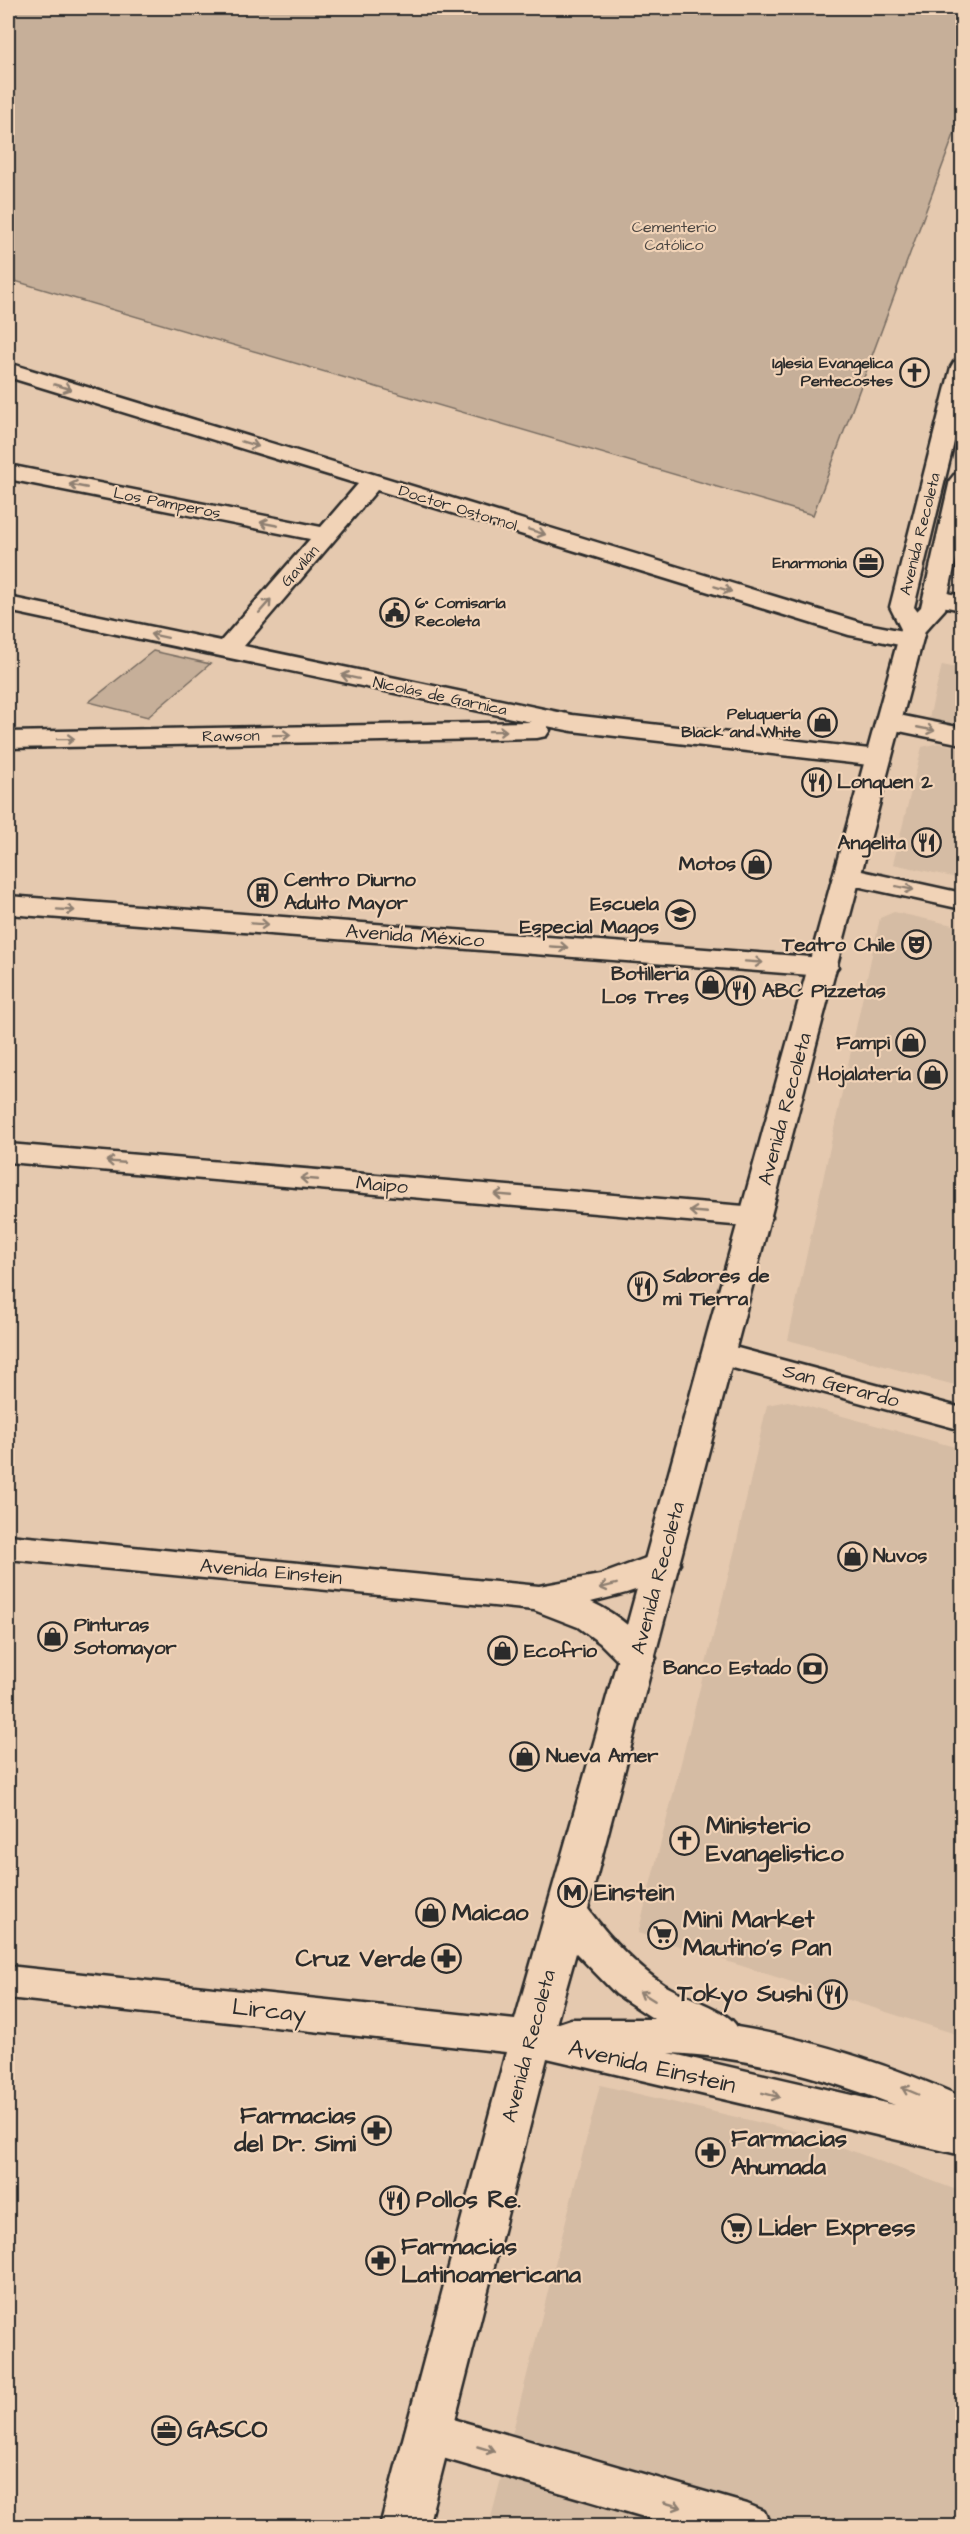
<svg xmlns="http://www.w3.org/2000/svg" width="970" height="2534" viewBox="0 0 970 2534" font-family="'Architects Daughter',sans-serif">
<rect width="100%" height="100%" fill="#e5c9af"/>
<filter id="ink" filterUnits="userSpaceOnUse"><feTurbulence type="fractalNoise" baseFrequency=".0167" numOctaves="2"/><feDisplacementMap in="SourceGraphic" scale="12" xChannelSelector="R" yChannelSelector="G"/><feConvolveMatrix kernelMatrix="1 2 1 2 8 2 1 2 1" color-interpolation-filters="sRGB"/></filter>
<g filter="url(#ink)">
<!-- built -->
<g fill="#d5bca4">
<path d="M942,665l20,4v60l-34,-7z"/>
<path d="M939,743l23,5v131l-69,-15 29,-117z"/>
<path d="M894,912l68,15v460l-174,-47 92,-422z"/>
<path d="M788,1401l174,48v587l-324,-103 98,-388 31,-140z"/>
<path d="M600,2085l204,48 158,59v334h-473z"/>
</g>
<!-- green -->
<g fill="#c6af99" stroke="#786d62" stroke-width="1.5">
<path d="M8,8h954v105l-149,402 -805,-236z"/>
<path d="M153,651l57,13 -62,53 -59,-15z"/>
</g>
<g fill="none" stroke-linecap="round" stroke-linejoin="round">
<defs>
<g id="minor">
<path d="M8,363l854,260 57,11 4,5 -4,5 -9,3 -61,-12 -472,-145 -133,156 328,69 306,35 9,2 4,6 -4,6 -9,2 -306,-35 -25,-5 3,4 -4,6 -9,2 -529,10v-16l523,-10 -523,-111v-14l213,44 89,-102 -302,-60v-14l313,62 37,-43 -350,-107z"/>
<path d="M936,591l26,5v14l-35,-7 -3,-5 3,-5z"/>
<path d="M889,713l73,15v16l-82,-17 -4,-6 4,-6z"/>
<path d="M848,868l114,25v16l-124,-27 -4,-6 4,-6z"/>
<path d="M8,896l815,62 10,3 5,6 -5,6 -10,3 -815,-62z"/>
<path d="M8,1144l748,63 11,3 5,7 -5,7 -11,3 -748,-65z"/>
<path d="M719,1343l243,65v22l-255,-69 -5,-7 5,-7z"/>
<path d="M8,1535l531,51 61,-11 62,-23 13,3 5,9c-13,21 -65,32 -89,38 26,12 50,31 65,56l-6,9 -13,4 -13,-4 -24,-24 -22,-16 -44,-17 -526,-51z"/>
<path d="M429,2412l318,92 17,7 7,15h-96l-246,-72 -17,-6 -7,-15 7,-15z"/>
</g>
<path id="major" d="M962,360v49l-48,198 3,4 4,-4 29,-127 4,-5 8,-2v58l-17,78 -20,22 -337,1278c21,28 45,55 75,75 19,13 65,25 74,43 79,13 153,38 225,70v58l-415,-97 -119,468h-48l126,-474 -498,-54v-32l507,54 103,-362 283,-1029 -11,-22 61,-240 3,-5zM576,1953l40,41 38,25h-83l-15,5zM669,2053c78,3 153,24 226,52z"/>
</defs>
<!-- minor casing -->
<use href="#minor" stroke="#2b2b2b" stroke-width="5"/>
<!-- major casing -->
<use href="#major" stroke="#2b2b2b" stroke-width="5"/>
<!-- minor -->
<use href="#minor" fill="#f1d3b7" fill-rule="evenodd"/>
<!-- major -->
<use href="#major" fill="#f1d3b7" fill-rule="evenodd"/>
</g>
<!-- one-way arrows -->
<defs><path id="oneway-shaft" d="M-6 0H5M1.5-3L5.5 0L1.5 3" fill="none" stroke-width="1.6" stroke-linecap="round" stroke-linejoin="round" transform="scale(1.5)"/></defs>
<g stroke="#8e7f71">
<use href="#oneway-shaft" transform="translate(63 387) rotate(17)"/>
<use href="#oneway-shaft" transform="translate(250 444) rotate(17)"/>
<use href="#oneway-shaft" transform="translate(78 486) rotate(-169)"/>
<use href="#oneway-shaft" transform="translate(269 524) rotate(-169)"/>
<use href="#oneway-shaft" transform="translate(537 532) rotate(17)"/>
<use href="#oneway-shaft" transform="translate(723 589) rotate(17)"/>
<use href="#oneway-shaft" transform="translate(265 606) rotate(-49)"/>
<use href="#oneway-shaft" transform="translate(159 636) rotate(-168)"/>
<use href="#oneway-shaft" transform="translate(350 677) rotate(-168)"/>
<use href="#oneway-shaft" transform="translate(926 729) rotate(11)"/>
<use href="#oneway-shaft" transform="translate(498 731) rotate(-1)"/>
<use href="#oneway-shaft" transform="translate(282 735) rotate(-1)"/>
<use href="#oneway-shaft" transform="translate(66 739) rotate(-1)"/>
<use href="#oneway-shaft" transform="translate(905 888) rotate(12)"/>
<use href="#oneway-shaft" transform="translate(66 910) rotate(4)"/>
<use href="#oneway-shaft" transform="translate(260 924) rotate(4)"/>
<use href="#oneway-shaft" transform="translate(559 947) rotate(4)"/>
<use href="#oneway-shaft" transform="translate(754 962) rotate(4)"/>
<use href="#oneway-shaft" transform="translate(115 1162) rotate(-175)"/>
<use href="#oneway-shaft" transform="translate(309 1179) rotate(-175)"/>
<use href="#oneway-shaft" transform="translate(503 1195) rotate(-175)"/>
<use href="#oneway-shaft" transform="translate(698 1212) rotate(-175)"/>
<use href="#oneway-shaft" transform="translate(608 1586) rotate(166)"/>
<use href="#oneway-shaft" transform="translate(647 1996) rotate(-148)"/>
<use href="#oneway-shaft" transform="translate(910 2091) rotate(-157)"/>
<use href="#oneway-shaft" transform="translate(771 2095) rotate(14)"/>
<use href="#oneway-shaft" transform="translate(486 2449) rotate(16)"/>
<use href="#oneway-shaft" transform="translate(673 2505) rotate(16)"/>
</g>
</g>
<!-- icons -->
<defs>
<symbol id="church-ring" viewBox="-11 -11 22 22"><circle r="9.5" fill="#f1d3b7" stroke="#2b2b2b" stroke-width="1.5"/><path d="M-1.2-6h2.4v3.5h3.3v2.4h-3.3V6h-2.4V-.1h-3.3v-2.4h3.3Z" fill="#2b2b2b"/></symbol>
<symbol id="office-ring" viewBox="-11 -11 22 22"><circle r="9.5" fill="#f1d3b7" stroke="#2b2b2b" stroke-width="1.5"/><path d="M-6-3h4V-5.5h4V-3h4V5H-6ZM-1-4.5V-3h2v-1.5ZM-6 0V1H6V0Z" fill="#2b2b2b"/></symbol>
<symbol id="civic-ring" viewBox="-11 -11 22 22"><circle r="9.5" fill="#f1d3b7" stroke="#2b2b2b" stroke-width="1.5"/><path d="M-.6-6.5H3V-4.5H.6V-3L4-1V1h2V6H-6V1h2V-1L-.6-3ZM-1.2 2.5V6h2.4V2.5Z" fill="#2b2b2b"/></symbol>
<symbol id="shop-ring" viewBox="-11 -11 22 22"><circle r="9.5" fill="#f1d3b7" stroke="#2b2b2b" stroke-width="1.5"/><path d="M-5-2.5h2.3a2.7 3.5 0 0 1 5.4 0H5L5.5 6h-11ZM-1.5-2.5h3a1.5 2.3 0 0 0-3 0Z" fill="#2b2b2b"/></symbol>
<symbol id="restaurant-ring" viewBox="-11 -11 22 22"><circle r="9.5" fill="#f1d3b7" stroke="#2b2b2b" stroke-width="1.5"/><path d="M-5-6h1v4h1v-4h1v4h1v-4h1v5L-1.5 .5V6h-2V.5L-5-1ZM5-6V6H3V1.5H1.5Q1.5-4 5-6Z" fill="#2b2b2b"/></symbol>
<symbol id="building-ring" viewBox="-11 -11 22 22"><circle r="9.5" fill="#f1d3b7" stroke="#2b2b2b" stroke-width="1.5"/><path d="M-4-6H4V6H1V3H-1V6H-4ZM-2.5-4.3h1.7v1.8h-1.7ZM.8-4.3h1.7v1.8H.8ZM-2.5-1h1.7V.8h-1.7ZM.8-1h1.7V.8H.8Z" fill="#2b2b2b"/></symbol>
<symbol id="school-ring" viewBox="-11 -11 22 22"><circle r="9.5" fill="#f1d3b7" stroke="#2b2b2b" stroke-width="1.5"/><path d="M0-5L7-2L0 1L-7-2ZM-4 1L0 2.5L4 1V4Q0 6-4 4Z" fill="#2b2b2b"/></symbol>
<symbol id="theatre-ring" viewBox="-11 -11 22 22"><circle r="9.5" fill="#f1d3b7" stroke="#2b2b2b" stroke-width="1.5"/><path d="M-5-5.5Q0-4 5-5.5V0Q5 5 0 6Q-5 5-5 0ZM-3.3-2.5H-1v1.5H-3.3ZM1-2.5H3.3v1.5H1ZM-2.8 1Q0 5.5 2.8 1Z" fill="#2b2b2b"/></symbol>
<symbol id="bank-ring" viewBox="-11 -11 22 22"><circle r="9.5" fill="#f1d3b7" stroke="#2b2b2b" stroke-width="1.5"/><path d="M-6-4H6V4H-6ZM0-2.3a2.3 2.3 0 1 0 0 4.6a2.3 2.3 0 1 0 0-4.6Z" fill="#2b2b2b"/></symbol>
<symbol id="metro-ring" viewBox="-11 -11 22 22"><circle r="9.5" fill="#f1d3b7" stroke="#2b2b2b" stroke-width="1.5"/><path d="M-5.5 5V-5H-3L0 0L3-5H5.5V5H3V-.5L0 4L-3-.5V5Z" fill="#2b2b2b"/></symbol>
<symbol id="supermarket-ring" viewBox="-11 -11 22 22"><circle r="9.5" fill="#f1d3b7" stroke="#2b2b2b" stroke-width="1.5"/><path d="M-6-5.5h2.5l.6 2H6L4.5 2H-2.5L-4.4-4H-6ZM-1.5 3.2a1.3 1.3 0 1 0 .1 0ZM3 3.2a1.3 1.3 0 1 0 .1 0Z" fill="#2b2b2b"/></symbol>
<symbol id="pharmacy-ring" viewBox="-11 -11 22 22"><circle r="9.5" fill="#f1d3b7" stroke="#2b2b2b" stroke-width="1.5"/><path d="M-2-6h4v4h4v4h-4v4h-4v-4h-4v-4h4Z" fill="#2b2b2b"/></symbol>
</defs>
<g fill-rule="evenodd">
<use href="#church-ring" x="898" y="356" width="33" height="33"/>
<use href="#office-ring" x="852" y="546" width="33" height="33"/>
<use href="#civic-ring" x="378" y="596" width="33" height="33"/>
<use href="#shop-ring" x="806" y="706" width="33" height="33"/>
<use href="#restaurant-ring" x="800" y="766" width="33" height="33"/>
<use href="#restaurant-ring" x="910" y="826" width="33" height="33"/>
<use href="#shop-ring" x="740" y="848" width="33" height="33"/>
<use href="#building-ring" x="246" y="876" width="33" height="33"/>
<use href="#school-ring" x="664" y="898" width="33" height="33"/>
<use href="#theatre-ring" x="900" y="928" width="33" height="33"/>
<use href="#shop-ring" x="694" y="968" width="33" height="33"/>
<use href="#restaurant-ring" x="724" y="974" width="33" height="33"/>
<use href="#shop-ring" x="894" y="1026" width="33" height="33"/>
<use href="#shop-ring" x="916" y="1058" width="33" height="33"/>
<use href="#restaurant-ring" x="626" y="1270" width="33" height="33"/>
<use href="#shop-ring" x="836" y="1540" width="33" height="33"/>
<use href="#shop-ring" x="36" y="1620" width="33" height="33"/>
<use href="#shop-ring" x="486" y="1634" width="33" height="33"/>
<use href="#bank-ring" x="796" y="1652" width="33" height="33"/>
<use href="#shop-ring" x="508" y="1740" width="33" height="33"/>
<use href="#church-ring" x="668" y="1824" width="33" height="33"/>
<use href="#metro-ring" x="556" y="1876" width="33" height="33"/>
<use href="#shop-ring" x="414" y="1896" width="33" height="33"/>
<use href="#supermarket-ring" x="646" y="1918" width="33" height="33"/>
<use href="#pharmacy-ring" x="430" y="1942" width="33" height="33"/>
<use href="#restaurant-ring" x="816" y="1978" width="33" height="33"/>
<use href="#pharmacy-ring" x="360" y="2114" width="33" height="33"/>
<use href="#pharmacy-ring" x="694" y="2136" width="33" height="33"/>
<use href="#restaurant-ring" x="378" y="2184" width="33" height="33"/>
<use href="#supermarket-ring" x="720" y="2212" width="33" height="33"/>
<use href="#pharmacy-ring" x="364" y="2244" width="33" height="33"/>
<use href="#office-ring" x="150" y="2414" width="33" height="33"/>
</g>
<g text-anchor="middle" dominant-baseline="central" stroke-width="4.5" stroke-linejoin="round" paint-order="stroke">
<!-- far-park labels -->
<g font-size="16" fill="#4a4541" stroke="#f1d3b7">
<text x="674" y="227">Cementerio<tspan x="674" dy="18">Católico</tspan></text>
</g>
<!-- far-poi labels -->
<g font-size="16" font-weight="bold" fill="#2b2b2b" stroke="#f1d3b7" text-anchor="end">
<text x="893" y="363">Iglesia Evangelica<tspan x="893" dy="18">Pentecostes</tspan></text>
<text x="847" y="563">Enarmonia</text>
<text x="415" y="603" text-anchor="start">6° Comisaría<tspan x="415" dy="18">Recoleta</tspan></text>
<text x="801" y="714">Peluquería<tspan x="801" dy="18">Black and White</tspan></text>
</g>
<!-- far-street labels -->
<g font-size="16" fill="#2b2b2b" stroke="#f1d3b7">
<text transform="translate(167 503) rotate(11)">Los Pamperos</text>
<text transform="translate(458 508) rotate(17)">Doctor Ostornol</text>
<text transform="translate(920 534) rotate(-76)">Avenida Recoleta</text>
<text transform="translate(300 566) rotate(-49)">Gavilán</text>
<text transform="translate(440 696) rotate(12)">Nicolás de Garnica</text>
<text transform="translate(231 736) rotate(-1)">Rawson</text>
</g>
<!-- poi labels -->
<g font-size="20" font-weight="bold" fill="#2b2b2b" stroke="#f1d3b7" text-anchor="start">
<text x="837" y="782">Lonquen 2</text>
<text x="906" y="843" text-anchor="end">Angelita</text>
<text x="736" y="864" text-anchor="end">Motos</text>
<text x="284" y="880">Centro Diurno<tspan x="284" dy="23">Adulto Mayor</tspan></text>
<text x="659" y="904" text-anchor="end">Escuela<tspan x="659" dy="23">Especial Magos</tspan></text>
<text x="895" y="945" text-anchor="end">Teatro Chile</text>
<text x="689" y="974" text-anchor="end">Botilleria<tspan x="689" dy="23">Los Tres</tspan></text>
<text x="762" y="991">ABC Pizzetas</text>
<text x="890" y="1043" text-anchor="end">Fampi</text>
<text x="911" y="1074" text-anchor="end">Hojalatería</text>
<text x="663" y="1276">Sabores de<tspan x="663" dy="23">mi Tierra</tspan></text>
<text x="873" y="1556">Nuvos</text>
<text x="74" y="1625">Pinturas<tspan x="74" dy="23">Sotomayor</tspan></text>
<text x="524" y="1651">Ecofrio</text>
<text x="791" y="1668" text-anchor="end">Banco Estado</text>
<text x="546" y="1756">Nueva Amer</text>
</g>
<!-- street labels -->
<g font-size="20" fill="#2b2b2b" stroke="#f1d3b7">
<text transform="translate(415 936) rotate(4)">Avenida México</text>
<text transform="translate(785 1109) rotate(-75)">Avenida Recoleta</text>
<text transform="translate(382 1185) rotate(5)">Maipo</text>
<text transform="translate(841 1386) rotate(15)">San Gerardo</text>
<text transform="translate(271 1572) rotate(5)">Avenida Einstein</text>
<text transform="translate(658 1578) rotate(-75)">Avenida Recoleta</text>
<text transform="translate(529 2046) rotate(-75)">Avenida Recoleta</text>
</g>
<!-- near-poi labels -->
<g font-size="24" font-weight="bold" fill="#2b2b2b" stroke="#f1d3b7" text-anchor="start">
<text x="706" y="1826">Ministerio<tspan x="706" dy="28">Evangelistico</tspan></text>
<text x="594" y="1893">Einstein</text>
<text x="452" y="1913">Maicao</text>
<text x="683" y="1920">Mini Market<tspan x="683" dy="28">Mautino's Pan</tspan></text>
<text x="426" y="1959" text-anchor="end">Cruz Verde</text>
<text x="812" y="1994" text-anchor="end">Tokyo Sushi</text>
<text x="356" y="2116" text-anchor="end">Farmacias<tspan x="356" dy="28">del Dr. Simi</tspan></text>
<text x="731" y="2139">Farmacias<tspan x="731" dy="28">Ahumada</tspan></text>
<text x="416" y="2200">Pollos Re.</text>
<text x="758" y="2228">Lider Express</text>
<text x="401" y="2247">Farmacias<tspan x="401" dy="28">Latinoamericana</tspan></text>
<text x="187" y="2430">GASCO</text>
</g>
<!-- near-street labels -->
<g font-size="24" fill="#2b2b2b" stroke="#f1d3b7">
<text transform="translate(269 2011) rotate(6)">Lircay</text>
<text transform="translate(652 2067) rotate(13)">Avenida Einstein</text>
</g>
</g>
<!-- margin -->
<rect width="970" height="2534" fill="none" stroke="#f1d3b7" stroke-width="30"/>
<rect x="15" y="15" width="940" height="2504" fill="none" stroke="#2b2b2b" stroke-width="2" filter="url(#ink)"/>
</svg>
